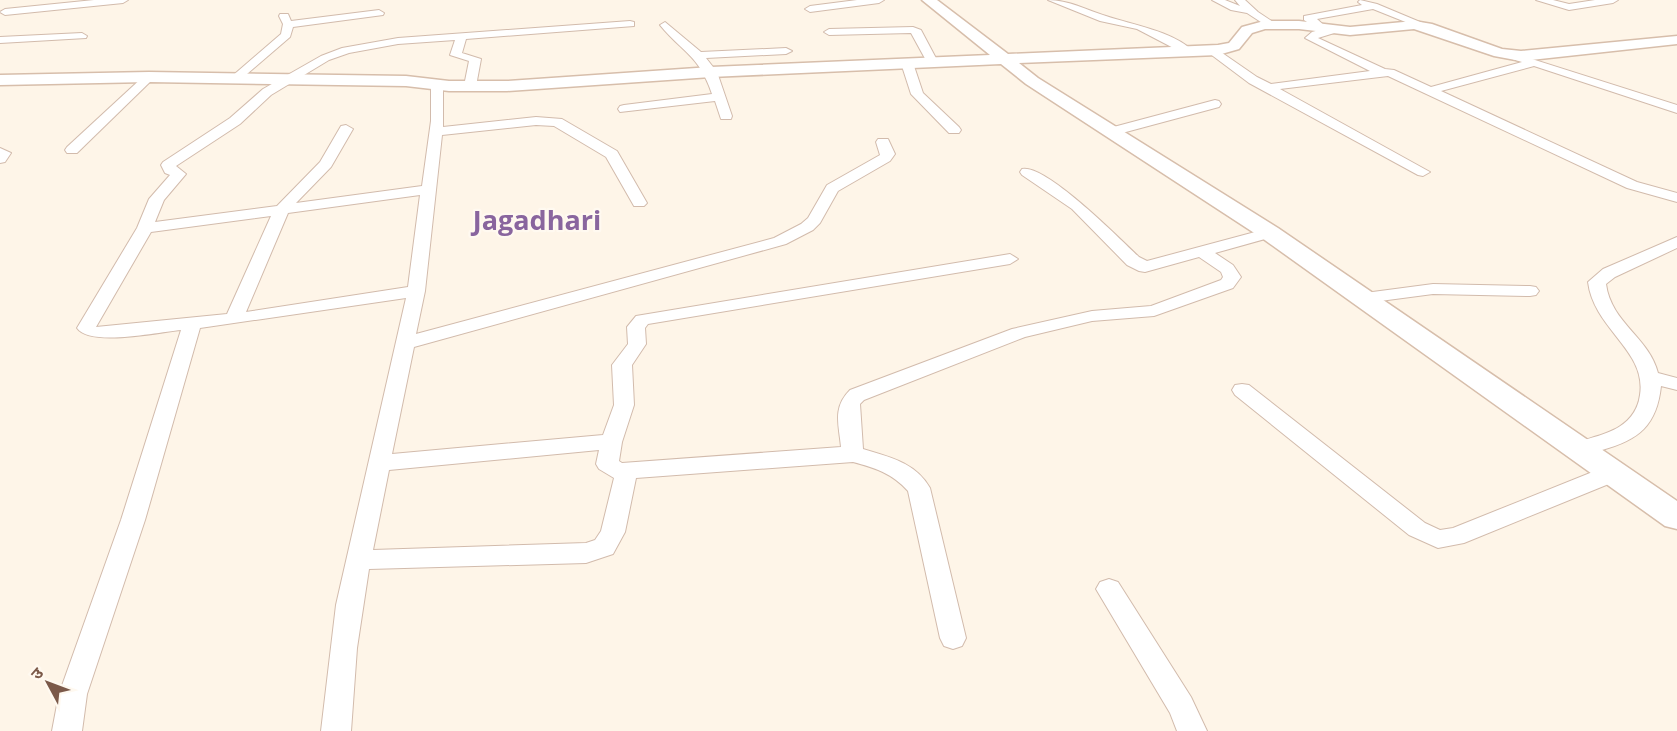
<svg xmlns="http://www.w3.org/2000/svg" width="1677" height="731" viewBox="0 0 1677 731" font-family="'Open Sans','Noto Sans Devanagari',sans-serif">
<rect width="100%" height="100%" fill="#fef5e8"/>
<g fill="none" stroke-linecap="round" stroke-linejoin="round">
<defs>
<g id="street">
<path d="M94,0h34l-5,3 -118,12 -5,-3 5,-3z"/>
<path d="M857,0h27l-5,3 -69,9 -5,-3 5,-3z"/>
<path d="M1048,0c21,0 38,10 58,16 27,9 66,15 87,35l-2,2h-8l-46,-24 -37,-8z"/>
<path d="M1212,0h13l15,6 -5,-6h10l13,12 18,12 -9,2 -20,-13 -16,-3z"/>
<path d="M1360,0l17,4 55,23 -9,2 -50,-20 -56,10 11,10 11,-2 5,3 -26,8 67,31 9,1 37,17 91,-25 -16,-5v-4l4,-1 167,53v8l-143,-47 -93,25 196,91 40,11v9l-50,-14 -239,-112 -108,13 150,83 -7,4 -5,-1 -169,-92 -44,-33 2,-2h8l42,29 14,7 99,-13 -65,-33 7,-6 7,-2 -15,-10v-4l58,-11 -4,-3z"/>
<path d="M1536,0h17l16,4 26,-4h23l-5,3 -44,7z"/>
<path d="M379,10l5,3 -1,2 -90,12 -3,10 -50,43 -4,2 -6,-4 51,-44 2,-10 -4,-8 1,-2h8l3,7z"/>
<path d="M630,21l4,1v4l-168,13 -4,14 19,6 -5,27 -6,4 -6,-4 5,-25 -19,-6 5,-15 -57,4 -49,9 -20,7 -58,35 -31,29 -64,42 10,8 -22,26 -9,22 122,-16 43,-44 21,-36 5,-1 7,4 -22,38 -35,36 126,-17 9,-65v-37l6,-4 6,4v43l93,-10 26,2 55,32 30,52 -3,3h-10l-28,-49 -52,-31 -18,-1 -94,10 -17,156 -9,43 358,-96 27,-14 7,-6 19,-33 53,-30 -4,-13 2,-3h10l7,15 -5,7 -52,30 -18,32 -7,7 -27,14 -372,103 -22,107 211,-19 11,-30 -2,-40 16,-21 -1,-17 9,-11 374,-62 8,5 -8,5 -362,60 -3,4 1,16 -14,21 2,40 -12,37 -3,19 3,2 219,-16c-2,-22 -9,-39 9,-57l162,-61 80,-18 59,-5 70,-26 2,-3 -2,-5 -22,-15 -54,15 -6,-1 -12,-6 -55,-56 -50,-34 -2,-3 2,-3c23,-6 99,71 117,88l8,4 123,-33 8,5 -2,3 -61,17 18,12 8,12 -8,11 -79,28 -62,5 -67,16 -161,63 -4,4 3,45c27,8 53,14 67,39l36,150 -4,8 -9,3 -9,-3 -4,-8 -32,-147c-16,-18 -33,-23 -55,-29l-217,16 -11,54 -12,22 -27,9 -217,6 -12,79 -6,83h-30l15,-126 70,-307 -206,30 -55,192 -58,174 -5,37h-30l7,-37 62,-174 60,-190c-23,2 -91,17 -104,-2l60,-100 12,-29 21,-24 -5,-2 -4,-8 2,-3 67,-44 33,-29 58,-33 21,-8 56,-10zM420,195l-12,92 -162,25 42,-99zM271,216l-44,98 -131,13 55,-95zM599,450l-3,14 3,5 15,9 -13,53 -6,9 -9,3 -213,7 16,-80z"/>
<path d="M665,22l36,30 85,-4 6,3 -6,3 -80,4 11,14 15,44 -1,3h-10l-6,-18 -95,11 -2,-3 2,-3 4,-1 88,-11c-13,-39 -28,-40 -52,-69z"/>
<path d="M913,27l8,3 17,32 -2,2h-8l-17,-31 -82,2 -5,-3 5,-3z"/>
<path d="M82,33l5,3 -1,2 -86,5v-6z"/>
<path d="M907,60l6,3 10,30 36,34 2,3 -2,3h-10l-38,-39 -10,-31z"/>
<path d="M149,73l4,2v4l-76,74h-10l-2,-3 2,-3 78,-72z"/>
<path d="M1215,100l4,1 2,3 -2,3 -108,29 -7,-4 2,-3z"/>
<path d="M0,148l11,5 -6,9 -5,1z"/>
<path d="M1677,237v11l-62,29 -9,7c5,39 43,53 52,89l19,5v12l-16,-4c-4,39 -22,54 -59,64 -10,3 -21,7 -32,4l-3,-5 3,-5c29,-9 65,-13 70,-49 7,-45 -46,-65 -52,-113l15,-13z"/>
<path d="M1433,284l97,2 6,1 3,4 -3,4 -6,1 -97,-2 -68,9 -6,-1 -3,-4 3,-4 6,-1z"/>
<path d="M1242,384l7,1 176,138 15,7 13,-2 152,-61 8,-2 8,2 3,6 -3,6 -157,64 -26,5 -29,-13 -174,-140 -3,-5 3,-5z"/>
<path d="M1109,579l9,3 73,115 16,34h-30l-7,-18 -74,-124 4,-7z"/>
</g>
<path id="secondary" d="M922,0h15l71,54 210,-9 11,-2 13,-16 22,-6h35l51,6 64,-6 18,3 70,25 19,2 156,-15v8l-156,17 -27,-5 -80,-27 -64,6 -51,-6h-34l-13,4 -13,16 -21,6 -199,8 19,15 240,150 399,273v28l-12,-3 -403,-288 -236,-154 -25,-20 -290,13 -204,14h-58l-43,-5 -257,-4 -149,3v-10l149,-3 257,4 43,5h58l204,-14 279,-12z"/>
</defs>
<!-- street casing -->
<use href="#street" stroke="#d2bbac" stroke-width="2"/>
<!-- secondary casing -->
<use href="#secondary" stroke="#d7beab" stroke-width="3"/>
<!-- street -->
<use href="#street" fill="#fff" fill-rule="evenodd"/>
<!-- secondary -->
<use href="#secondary" fill="#fff" fill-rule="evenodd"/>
</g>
<g text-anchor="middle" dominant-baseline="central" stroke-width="4.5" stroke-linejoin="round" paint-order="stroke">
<!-- far-town labels -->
<g font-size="27" font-weight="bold" fill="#89659e" stroke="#fff9f0">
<text x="537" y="219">Jagadhari</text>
</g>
</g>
<!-- north arrow -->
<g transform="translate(48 683) rotate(311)" stroke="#fff9f0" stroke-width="4.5" paint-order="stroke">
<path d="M0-4.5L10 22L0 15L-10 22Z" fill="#7b5949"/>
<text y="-9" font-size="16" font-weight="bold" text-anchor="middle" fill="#7b5949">उ</text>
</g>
</svg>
